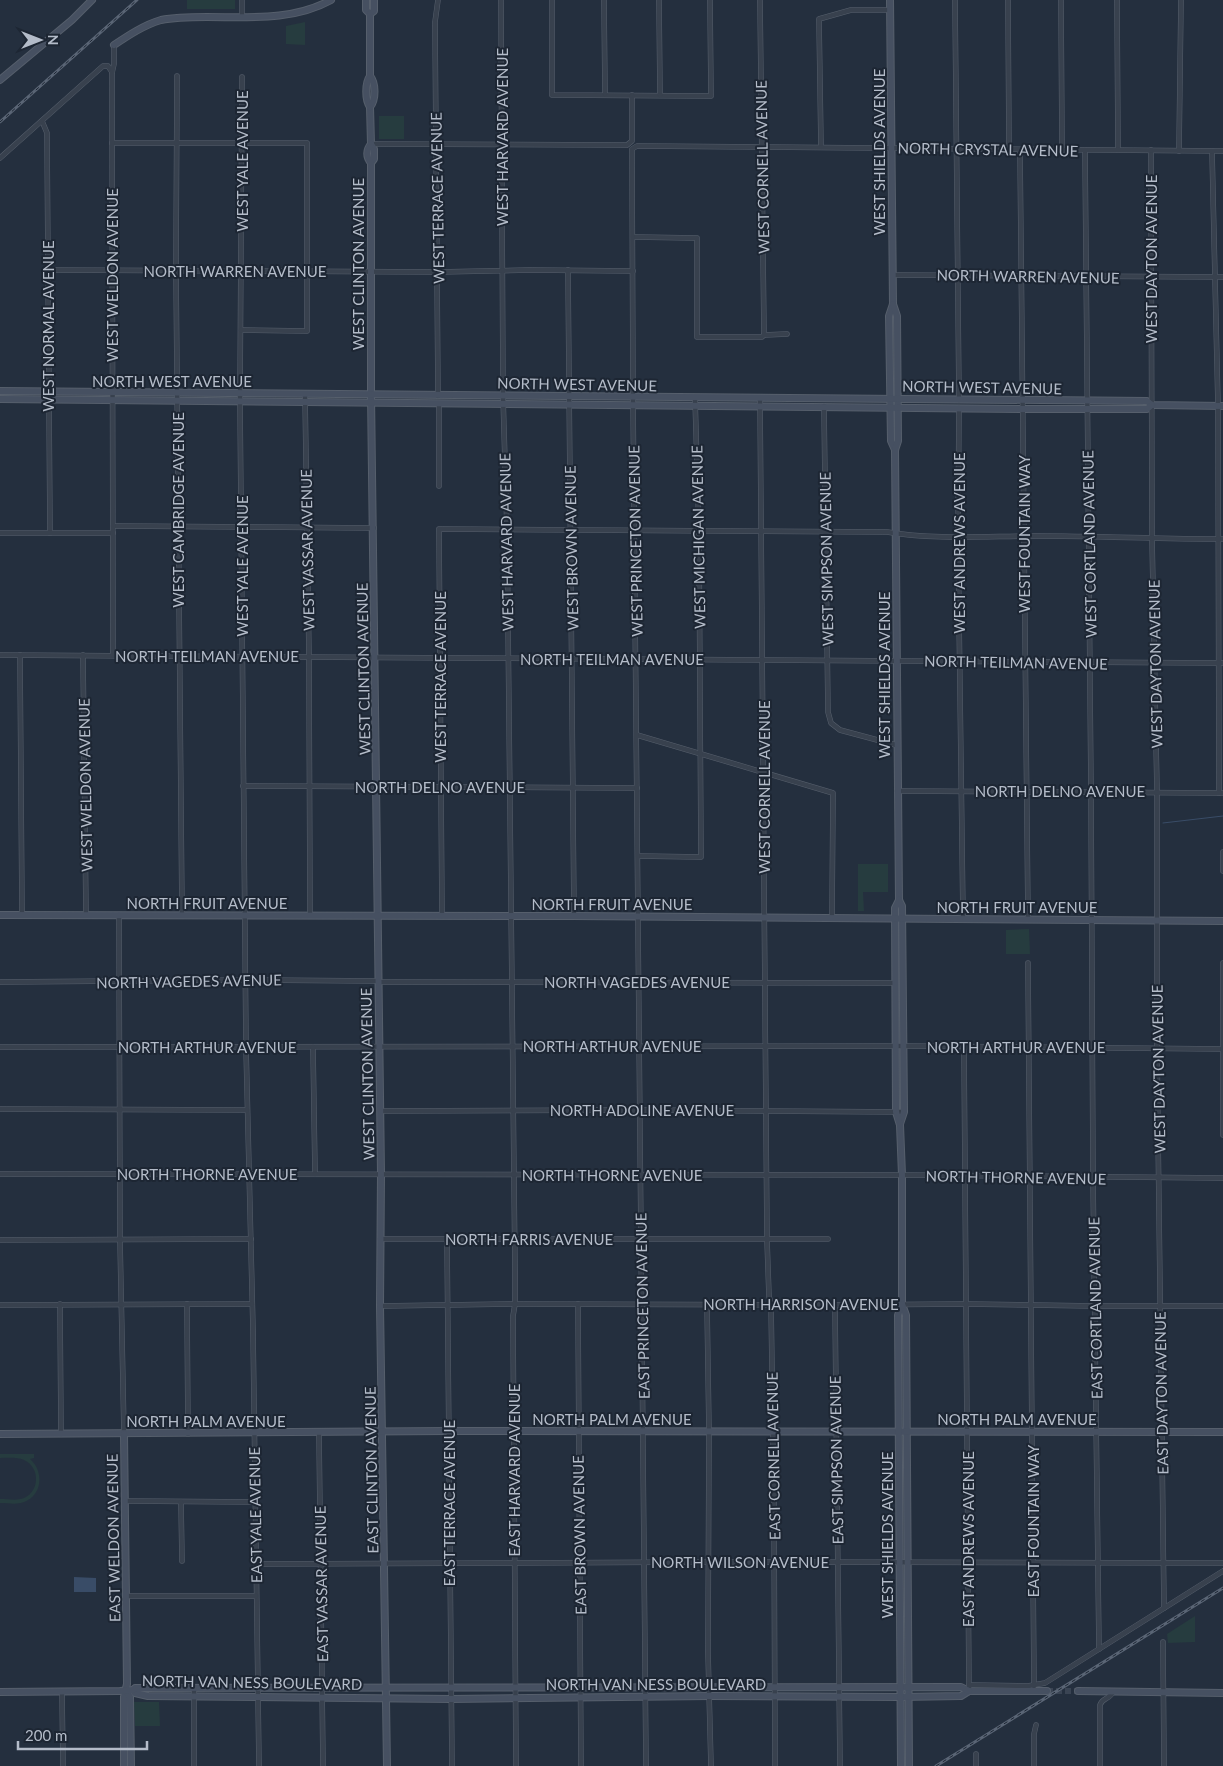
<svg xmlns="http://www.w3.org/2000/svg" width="1223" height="1766" viewBox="0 0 1223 1766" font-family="Lato,sans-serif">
<rect width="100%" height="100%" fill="#242f3e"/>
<!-- green -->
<g fill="#263c3f">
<rect x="187" y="0" width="48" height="9"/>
<path d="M305,22v23l-19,-1v-18z"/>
<rect x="379" y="116" width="25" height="23"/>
<path d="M858,864h30v28h-25l1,19h-6z"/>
<path d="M1029,929l1,25h-24v-24z"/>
<path d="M0,1454h34v4l-4,1c14,12 13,36 -6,43 -7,3 -16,1 -24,1v-4c8,0 17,2 24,-1 16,-7 16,-31 0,-38 -7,-3 -16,-2 -24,-2z"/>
<path d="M1195,1616v26l-27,1 -1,-9z"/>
<path d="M134,1702h25l1,24h-25z"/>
</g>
<!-- water -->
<path fill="#394c67" d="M74,1577l22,1v14h-22z"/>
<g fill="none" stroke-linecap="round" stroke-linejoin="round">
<!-- stream -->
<path stroke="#394c67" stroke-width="1" d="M1163,823l60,-7"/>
<!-- secondary-tunnel -->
<path stroke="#3a4453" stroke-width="6" stroke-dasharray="6 3" stroke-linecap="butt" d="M1047,1691h31"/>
<defs>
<g id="street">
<path d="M438,0l-3,22 3,374"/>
<path d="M501,0l2,396 4,133 8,742v33l-2,12 3,450"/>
<path d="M552,0v95l159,1 -1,-96"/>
<path d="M604,0l1,94"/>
<path d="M659,0l1,95"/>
<path d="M760,0l4,335"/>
<path d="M955,0l4,400"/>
<path d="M1008,0l1,149"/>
<path d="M1061,0l1,150"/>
<path d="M1117,0l1,150"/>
<path d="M242,17v-17"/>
<path d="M177,76l-1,194 6,645"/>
<path d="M242,77l-2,324 6,646 7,283 6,436"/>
<path d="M42,121l5,12 3,400"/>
<path d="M112,143h195v188l-66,-1"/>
<path d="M371,144l256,1 5,-4v-46"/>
<path d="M821,147l-2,-128 32,-9h39"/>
<path d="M1020,150l8,769"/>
<path d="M1085,150l6,641 2,387 6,471"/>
<path d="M1151,150l1,388 5,253v258l7,559"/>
<path d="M1179,151l2,-151"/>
<path d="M1212,151l6,255 1,387"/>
<path d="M0,158l103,-92h5l4,6"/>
<path d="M633,237l64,1v99h65l2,-2 23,-1"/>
<path d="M47,270l391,2 92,-2 103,1"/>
<path d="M568,270l6,646"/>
<path d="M893,275l330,2"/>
<path d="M305,394l4,262 1,259"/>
<path d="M760,398l7,842 2,56 2,8 3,193 1,269"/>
<path d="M439,404v82"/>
<path d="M824,406l4,306 3,11 9,7 56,15"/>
<path d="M959,408l-1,128 5,383"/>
<path d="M113,526l261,2"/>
<path d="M0,533h113"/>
<path d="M0,655l1223,8"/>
<path d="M20,655l2,259"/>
<path d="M83,655l3,260"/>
<path d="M113,655l-1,-582 2,-9v-19"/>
<path d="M637,735l196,58 -1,124"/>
<path d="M243,786l394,2"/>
<path d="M897,791l326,2"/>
<path d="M1223,852v19"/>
<path d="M638,856l63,1 -2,-327 -4,-132"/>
<path d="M119,915l1,325 4,194"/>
<path d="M442,916l-3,-387 448,3c46,8 101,4 149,4 62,0 125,3 187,3"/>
<path d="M1028,963l6,723"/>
<path d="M1223,963v172"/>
<path d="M0,982l246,-2 132,1"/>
<path d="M378,982l517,1"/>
<path d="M0,1047l904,-1 319,3"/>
<path d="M313,1047l2,127"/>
<path d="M964,1047l5,644"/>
<path d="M0,1109l247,1"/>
<path d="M380,1111l260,-1 264,2"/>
<path d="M0,1174l902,1 321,3"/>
<path d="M380,1239h448"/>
<path d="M447,1239l5,527"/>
<path d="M0,1240l251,-1"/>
<path d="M60,1304l1,130"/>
<path d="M187,1304l1,130"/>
<path d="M578,1304l3,462"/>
<path d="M707,1304l2,128 -1,220 3,114"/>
<path d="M0,1305l252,-1"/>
<path d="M835,1305l5,461"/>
<path d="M380,1306l135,-2 320,1 130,-1 130,2h128"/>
<path d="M319,1432l4,334"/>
<path d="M125,1501l130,1"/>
<path d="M181,1502l1,59"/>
<path d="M257,1564l452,-2 514,1"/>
<path d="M126,1596h130"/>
<path d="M1163,1642l1,124"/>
<path d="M969,1685l59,1 17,-3 178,-112"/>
<path d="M194,1688v78"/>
<path d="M62,1692l1,74"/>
<path d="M646,1766l-13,-1369 -1,-248 5,-3 586,5"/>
<path d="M976,1766v-12"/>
<path d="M1034,1766v-32l2,-9"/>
<path d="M1100,1766v-61c2,-7 10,-6 13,-13"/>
</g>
<g id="secondary">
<path d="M366,0v10l4,4"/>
<path d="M890,0l3,304 -4,12 2,125 4,9"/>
<path d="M114,45c15,-10 30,-20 47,-25 15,-3 31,-3 46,-3 42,0 86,4 124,-17"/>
<path d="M370,76c-5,7 -5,24 0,31l1,37 3,5v10l-3,4"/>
<path d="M0,80l72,-60 20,-20"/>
<path d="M370,107c6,-7 6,-24 0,-31v-62l4,-3v-11"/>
<path d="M371,144c-5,6 -5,13 0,19v232l10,779 -1,132 7,460"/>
<path d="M893,304l4,12 1,125 -3,9 4,450 3,6 2,206 -4,12"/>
<path d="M0,391l1147,10 5,4 71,1"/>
<path d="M0,399l1023,10h124l5,-4"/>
<path d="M899,900l-4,8 1,204 4,13 2,50v129l4,11 3,451"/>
<path d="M0,915l574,1 649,5"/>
<path d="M0,1434l449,-3 774,1"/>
<path d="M124,1434l3,250 -3,13v69"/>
<path d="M133,1690l2,3 13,3 303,3 259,-3 190,1 61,-1 8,-5h78"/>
<path d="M126,1691l4,6 1,69"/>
<path d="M1078,1691l145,2"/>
<path d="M0,1692l120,-1 13,-1 2,-2 826,-1 8,4"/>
<path d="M901,1766l-3,-451 4,-11"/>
</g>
</defs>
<!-- street casing -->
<use href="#street" stroke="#565f6c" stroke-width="5.5"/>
<!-- secondary casing -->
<use href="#secondary" stroke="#565f6c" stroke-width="8"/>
<!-- street -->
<use href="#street" stroke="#38414e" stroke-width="4.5"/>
<!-- secondary -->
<use href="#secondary" stroke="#465061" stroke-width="6"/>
<defs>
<g id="rail">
<path d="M0,122l137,-122"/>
<path d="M936,1766l287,-178"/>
</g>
</defs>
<!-- rail casing -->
<use href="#rail" stroke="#5a6575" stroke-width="3"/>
<!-- rail -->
<use href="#rail" stroke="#1d2633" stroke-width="1" stroke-dasharray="4" stroke-linecap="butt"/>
</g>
<g text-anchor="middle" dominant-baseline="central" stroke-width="4" stroke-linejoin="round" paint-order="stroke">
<!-- street labels -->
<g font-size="15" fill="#b4bcc9" stroke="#1d2633">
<text transform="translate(502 137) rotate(-90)">WEST HARVARD AVENUE</text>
<text transform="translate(988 149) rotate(1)">NORTH CRYSTAL AVENUE</text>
<text transform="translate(879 152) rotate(-90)">WEST SHIELDS AVENUE</text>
<text transform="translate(242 161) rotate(-90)">WEST YALE AVENUE</text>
<text transform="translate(762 167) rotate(-91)">WEST CORNELL AVENUE</text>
<text transform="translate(437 198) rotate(-91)">WEST TERRACE AVENUE</text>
<text transform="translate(1151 259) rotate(-90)">WEST DAYTON AVENUE</text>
<text transform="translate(358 264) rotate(-90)">WEST CLINTON AVENUE</text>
<text x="235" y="271">NORTH WARREN AVENUE</text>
<text transform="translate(112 275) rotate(-90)">WEST WELDON AVENUE</text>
<text transform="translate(1028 276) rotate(1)">NORTH WARREN AVENUE</text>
<text transform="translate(48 326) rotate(-90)">WEST NORMAL AVENUE</text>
<text x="172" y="381">NORTH WEST AVENUE</text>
<text transform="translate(577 384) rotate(1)">NORTH WEST AVENUE</text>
<text transform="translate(982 387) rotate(1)">NORTH WEST AVENUE</text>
<text transform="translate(178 510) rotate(-90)">WEST CAMBRIDGE AVENUE</text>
<text transform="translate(1024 534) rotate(-90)">WEST FOUNTAIN WAY</text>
<text transform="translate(698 537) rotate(-91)">WEST MICHIGAN AVENUE</text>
<text transform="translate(635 541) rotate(-91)">WEST PRINCETON AVENUE</text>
<text transform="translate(506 542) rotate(-91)">WEST HARVARD AVENUE</text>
<text transform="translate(959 543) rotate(-90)">WEST ANDREWS AVENUE</text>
<text transform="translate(1089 544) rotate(-91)">WEST CORTLAND AVENUE</text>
<text transform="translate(571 548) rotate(-91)">WEST BROWN AVENUE</text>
<text transform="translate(307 550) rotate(-91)">WEST VASSAR AVENUE</text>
<text transform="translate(826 559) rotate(-91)">WEST SIMPSON AVENUE</text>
<text transform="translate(242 566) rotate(-90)">WEST YALE AVENUE</text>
<text x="207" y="656">NORTH TEILMAN AVENUE</text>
<text x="612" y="659">NORTH TEILMAN AVENUE</text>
<text transform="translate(1016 662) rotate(1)">NORTH TEILMAN AVENUE</text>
<text transform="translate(1155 664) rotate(-91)">WEST DAYTON AVENUE</text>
<text transform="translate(363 669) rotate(-91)">WEST CLINTON AVENUE</text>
<text transform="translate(884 675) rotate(-90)">WEST SHIELDS AVENUE</text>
<text transform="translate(440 677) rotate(-90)">WEST TERRACE AVENUE</text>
<text transform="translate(85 785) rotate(-91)">WEST WELDON AVENUE</text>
<text x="440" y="787">NORTH DELNO AVENUE</text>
<text transform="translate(764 787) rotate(-90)">WEST CORNELL AVENUE</text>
<text x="1060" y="791">NORTH DELNO AVENUE</text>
<text x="207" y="903">NORTH FRUIT AVENUE</text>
<text x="612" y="904">NORTH FRUIT AVENUE</text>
<text x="1017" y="907">NORTH FRUIT AVENUE</text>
<text transform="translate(189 981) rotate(-1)">NORTH VAGEDES AVENUE</text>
<text x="637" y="982">NORTH VAGEDES AVENUE</text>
<text x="612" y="1046">NORTH ARTHUR AVENUE</text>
<text x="207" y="1047">NORTH ARTHUR AVENUE</text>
<text x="1016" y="1047">NORTH ARTHUR AVENUE</text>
<text transform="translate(1158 1069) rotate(-91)">WEST DAYTON AVENUE</text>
<text transform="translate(367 1074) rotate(-91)">WEST CLINTON AVENUE</text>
<text x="642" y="1110">NORTH ADOLINE AVENUE</text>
<text x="207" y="1174">NORTH THORNE AVENUE</text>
<text x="612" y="1175">NORTH THORNE AVENUE</text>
<text transform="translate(1016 1177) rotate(1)">NORTH THORNE AVENUE</text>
<text x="529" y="1239">NORTH FARRIS AVENUE</text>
<text x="801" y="1304">NORTH HARRISON AVENUE</text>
<text transform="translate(642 1306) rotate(-91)">EAST PRINCETON AVENUE</text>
<text transform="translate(1095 1308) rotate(-91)">EAST CORTLAND AVENUE</text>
<text transform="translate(1161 1393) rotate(-91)">EAST DAYTON AVENUE</text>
<text x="612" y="1419">NORTH PALM AVENUE</text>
<text x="1017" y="1419">NORTH PALM AVENUE</text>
<text x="206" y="1421">NORTH PALM AVENUE</text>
<text transform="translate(773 1456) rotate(-91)">EAST CORNELL AVENUE</text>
<text transform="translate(836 1460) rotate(-91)">EAST SIMPSON AVENUE</text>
<text transform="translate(371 1470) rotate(-91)">EAST CLINTON AVENUE</text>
<text transform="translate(514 1470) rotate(-90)">EAST HARVARD AVENUE</text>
<text transform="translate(449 1503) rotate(-90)">EAST TERRACE AVENUE</text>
<text transform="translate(255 1515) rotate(-91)">EAST YALE AVENUE</text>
<text transform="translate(1033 1521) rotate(-90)">EAST FOUNTAIN WAY</text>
<text transform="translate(579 1535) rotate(-91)">EAST BROWN AVENUE</text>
<text transform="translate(887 1535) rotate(-90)">WEST SHIELDS AVENUE</text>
<text transform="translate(113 1538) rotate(-91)">EAST WELDON AVENUE</text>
<text transform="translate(968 1539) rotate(-90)">EAST ANDREWS AVENUE</text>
<text x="740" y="1562">NORTH WILSON AVENUE</text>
<text transform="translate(321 1584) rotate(-91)">EAST VASSAR AVENUE</text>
<text transform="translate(252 1682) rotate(1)">NORTH VAN NESS BOULEVARD</text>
<text x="656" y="1684">NORTH VAN NESS BOULEVARD</text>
</g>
</g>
<!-- north arrow -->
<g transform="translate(40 40) rotate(90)" stroke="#1d2633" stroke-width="4" paint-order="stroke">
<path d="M0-4L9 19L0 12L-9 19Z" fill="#b4bcc9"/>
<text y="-8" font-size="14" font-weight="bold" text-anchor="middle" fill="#b4bcc9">N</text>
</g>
<!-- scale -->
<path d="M18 1741v8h129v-8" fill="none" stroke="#b4bcc9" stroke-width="2.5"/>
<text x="25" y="1741" font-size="15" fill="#b4bcc9" stroke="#1d2633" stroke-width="4" paint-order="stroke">200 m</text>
</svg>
